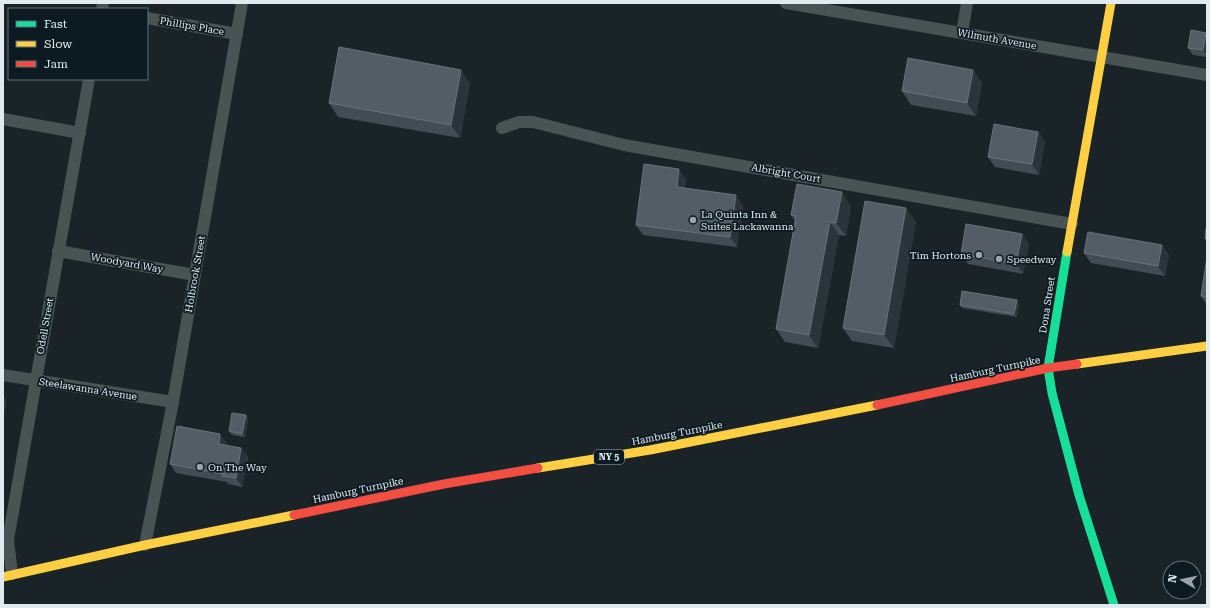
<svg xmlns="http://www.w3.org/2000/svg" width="1210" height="608" viewBox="0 0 1210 608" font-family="'Roboto Serif',serif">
<rect width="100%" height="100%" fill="#1a2327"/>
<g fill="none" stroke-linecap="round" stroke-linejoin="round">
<!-- street -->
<g stroke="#485353" stroke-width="12">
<path d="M786,3l421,72"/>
<path d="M102,9l1,-6"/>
<path d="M147,18l90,16"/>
<path d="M962,33l5,-30"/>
<path d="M3,119l77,14"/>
<path d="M502,128l17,-6h14l91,23 448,79"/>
<path d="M58,251l137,24"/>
<path d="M3,375l170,27"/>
<path d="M145,545l28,-143 69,-399"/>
<path d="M12,574l-4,-34 81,-461"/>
</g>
<!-- fast -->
<path stroke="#16e098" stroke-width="9" d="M1067,252l-19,116 4,25 27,102 35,110"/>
<!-- slow -->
<g stroke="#ffcf43" stroke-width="9">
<path d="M1067,252l44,-249"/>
<path d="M1077,364l130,-18"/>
<path d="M538,468l112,-18 227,-45"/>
<path d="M3,577l142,-32 149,-30"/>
</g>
<!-- jam -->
<g stroke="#f24e42" stroke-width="9">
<path d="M877,405l171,-37 29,-4"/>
<path d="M294,515l150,-31 94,-16"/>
</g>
</g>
<!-- wall -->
<g fill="#434c55">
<path d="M1207,34v23l-14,-2 -5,-7z"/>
<path d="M973,70l9,13 -6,33 -65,-11 -9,-14z"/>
<path d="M470,83l-10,55 -122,-21 -9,-14z"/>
<path d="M1038,132l7,10 -6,33 -44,-8 -7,-10z"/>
<path d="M686,179l-1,9 58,17 -6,42 -94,-12 -7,-10z"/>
<path d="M851,206l-5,30 -7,-1 -21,113 -33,-6 -9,-13 19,-108 -4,-6z"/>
<path d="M916,221l-22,127 -42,-7 -9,-13z"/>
<path d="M1022,234l7,10 -6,30 -55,-10 -7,-10z"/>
<path d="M1084,253l85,2 -4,21 -74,-13z"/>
<path d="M1201,296l6,1v8z"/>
<path d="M1019,304l-2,13 -55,-9 -2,-3z"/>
<path d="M246,415l2,4 -3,18 -13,-2 -3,-4z"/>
<path d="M227,443l-1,2 15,3 7,9 -6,30 -14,-3 -1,-2 -51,-9 -6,-9z"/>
</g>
<!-- shaded-wall -->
<g fill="#2b343b">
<path d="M1206,33l1,1v22l-4,-6z"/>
<path d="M461,70l9,13 -10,55 -9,-13z"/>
<path d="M973,70l9,13 -6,33 -9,-13z"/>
<path d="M1038,132l7,10 -6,33 -7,-11z"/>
<path d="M679,169l7,10 -2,18 -7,-10z"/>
<path d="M842,192l9,14 -5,30 -10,-13z"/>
<path d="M736,195l7,10 -6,42 -7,-10z"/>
<path d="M906,208l10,13 -22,127 -10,-13z"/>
<path d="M830,222l9,13 -21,113 -9,-13z"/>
<path d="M1022,234l7,10 -6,30 -7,-10z"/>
<path d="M1162,245l7,10 -4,21 -7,-10z"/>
<path d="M1017,300l2,4 -2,13 -3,-3z"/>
<path d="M3,395l4,5 -4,21z"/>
<path d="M246,415l2,4 -3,18 -3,-3z"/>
<path d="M220,434l7,9 -2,10 -6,-9z"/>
<path d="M241,448l7,9 -6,30 -6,-9z"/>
</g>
<!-- building -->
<g fill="#545d65" stroke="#6a737b">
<path d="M1191,30l15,3 -3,17 -15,-2z"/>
<path d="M339,47l122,23 -10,55 -122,-22z"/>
<path d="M908,58l65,12 -6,33 -65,-12z"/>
<path d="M994,124l44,8 -6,32 -44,-7z"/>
<path d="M644,164l35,5 -2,18 59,8 -6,42 -94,-12z"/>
<path d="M797,184l45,8 -6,31 -6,-1 -21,113 -33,-6 20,-113 -5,-1z"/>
<path d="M865,201l41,7 -22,127 -41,-7z"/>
<path d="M966,224l56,10 -6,30 -55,-10z"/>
<path d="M1206,228h1v11h-2z"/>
<path d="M1088,232l74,13 -4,21 -74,-13z"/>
<path d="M1207,257v40l-6,-1z"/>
<path d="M962,291l55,9 -3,14 -54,-9z"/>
<path d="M232,413l14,2 -4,19 -13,-3z"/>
<path d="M177,426l43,8 -1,10 22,4 -5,30 -14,-2 1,-2 -53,-10z"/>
</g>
<!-- markers -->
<g fill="#9ba4a9" stroke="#0c1b22" stroke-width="1.5">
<circle cx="693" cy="220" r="4"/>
<circle cx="979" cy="255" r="4"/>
<circle cx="999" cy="259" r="4"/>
<circle cx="200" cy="467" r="4"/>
</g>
<g text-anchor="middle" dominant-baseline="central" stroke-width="3.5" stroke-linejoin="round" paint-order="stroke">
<!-- shield labels -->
<rect fill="#0c1b22" stroke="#a1acb2" stroke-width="1" x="594" y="450" width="30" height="14" rx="3"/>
<g font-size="9" font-weight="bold" fill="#e1eaef">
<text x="609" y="457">NY 5</text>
</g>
<!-- street labels -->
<g font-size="10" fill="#e1eaef" stroke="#0c1b22">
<text transform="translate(192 26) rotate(10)">Phillips Place</text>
<text transform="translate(997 39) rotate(10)">Wilmuth Avenue</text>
<text transform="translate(786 173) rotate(10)">Albright Court</text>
<text transform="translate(127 263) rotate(10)">Woodyard Way</text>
<text transform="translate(195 274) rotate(-80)">Holbrook Street</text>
<text transform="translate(1047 305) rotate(-81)">Dona Street</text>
<text transform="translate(45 326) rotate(-80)">Odell Street</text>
<text transform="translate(995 369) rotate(-12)">Hamburg Turnpike</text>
<text transform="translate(88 389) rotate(9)">Steelawanna Avenue</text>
<text transform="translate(677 433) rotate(-11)">Hamburg Turnpike</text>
<text transform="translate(358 490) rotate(-12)">Hamburg Turnpike</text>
</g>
<!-- poi labels -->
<g font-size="10" fill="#e1eaef" stroke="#0c1b22" text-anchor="start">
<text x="701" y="214">La Quinta Inn &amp;<tspan x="701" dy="12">Suites Lackawanna</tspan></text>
<text x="971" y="255" text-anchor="end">Tim Hortons</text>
<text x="1007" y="259">Speedway</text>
<text x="208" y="467">On The Way</text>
</g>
</g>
<!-- border -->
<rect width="1210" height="608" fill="none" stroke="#e1eaef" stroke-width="8"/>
<!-- legend -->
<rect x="8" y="8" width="140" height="72" fill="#0c1b22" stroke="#616e74"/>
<rect x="16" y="21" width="20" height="6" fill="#16e098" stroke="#616e74"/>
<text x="44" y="28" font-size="12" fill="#e1eaef">Fast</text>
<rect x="16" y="41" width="20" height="6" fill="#ffcf43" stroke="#616e74"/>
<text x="44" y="48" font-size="12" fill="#e1eaef">Slow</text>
<rect x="16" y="61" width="20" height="6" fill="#f24e42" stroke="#616e74"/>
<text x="44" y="68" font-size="12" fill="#e1eaef">Jam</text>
<!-- north arrow -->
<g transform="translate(1182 580) rotate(279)"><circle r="19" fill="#0c1b22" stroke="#616e74"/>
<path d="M0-3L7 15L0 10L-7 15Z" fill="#9ba4a9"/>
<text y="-6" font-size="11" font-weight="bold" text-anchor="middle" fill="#e1eaef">N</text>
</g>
</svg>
